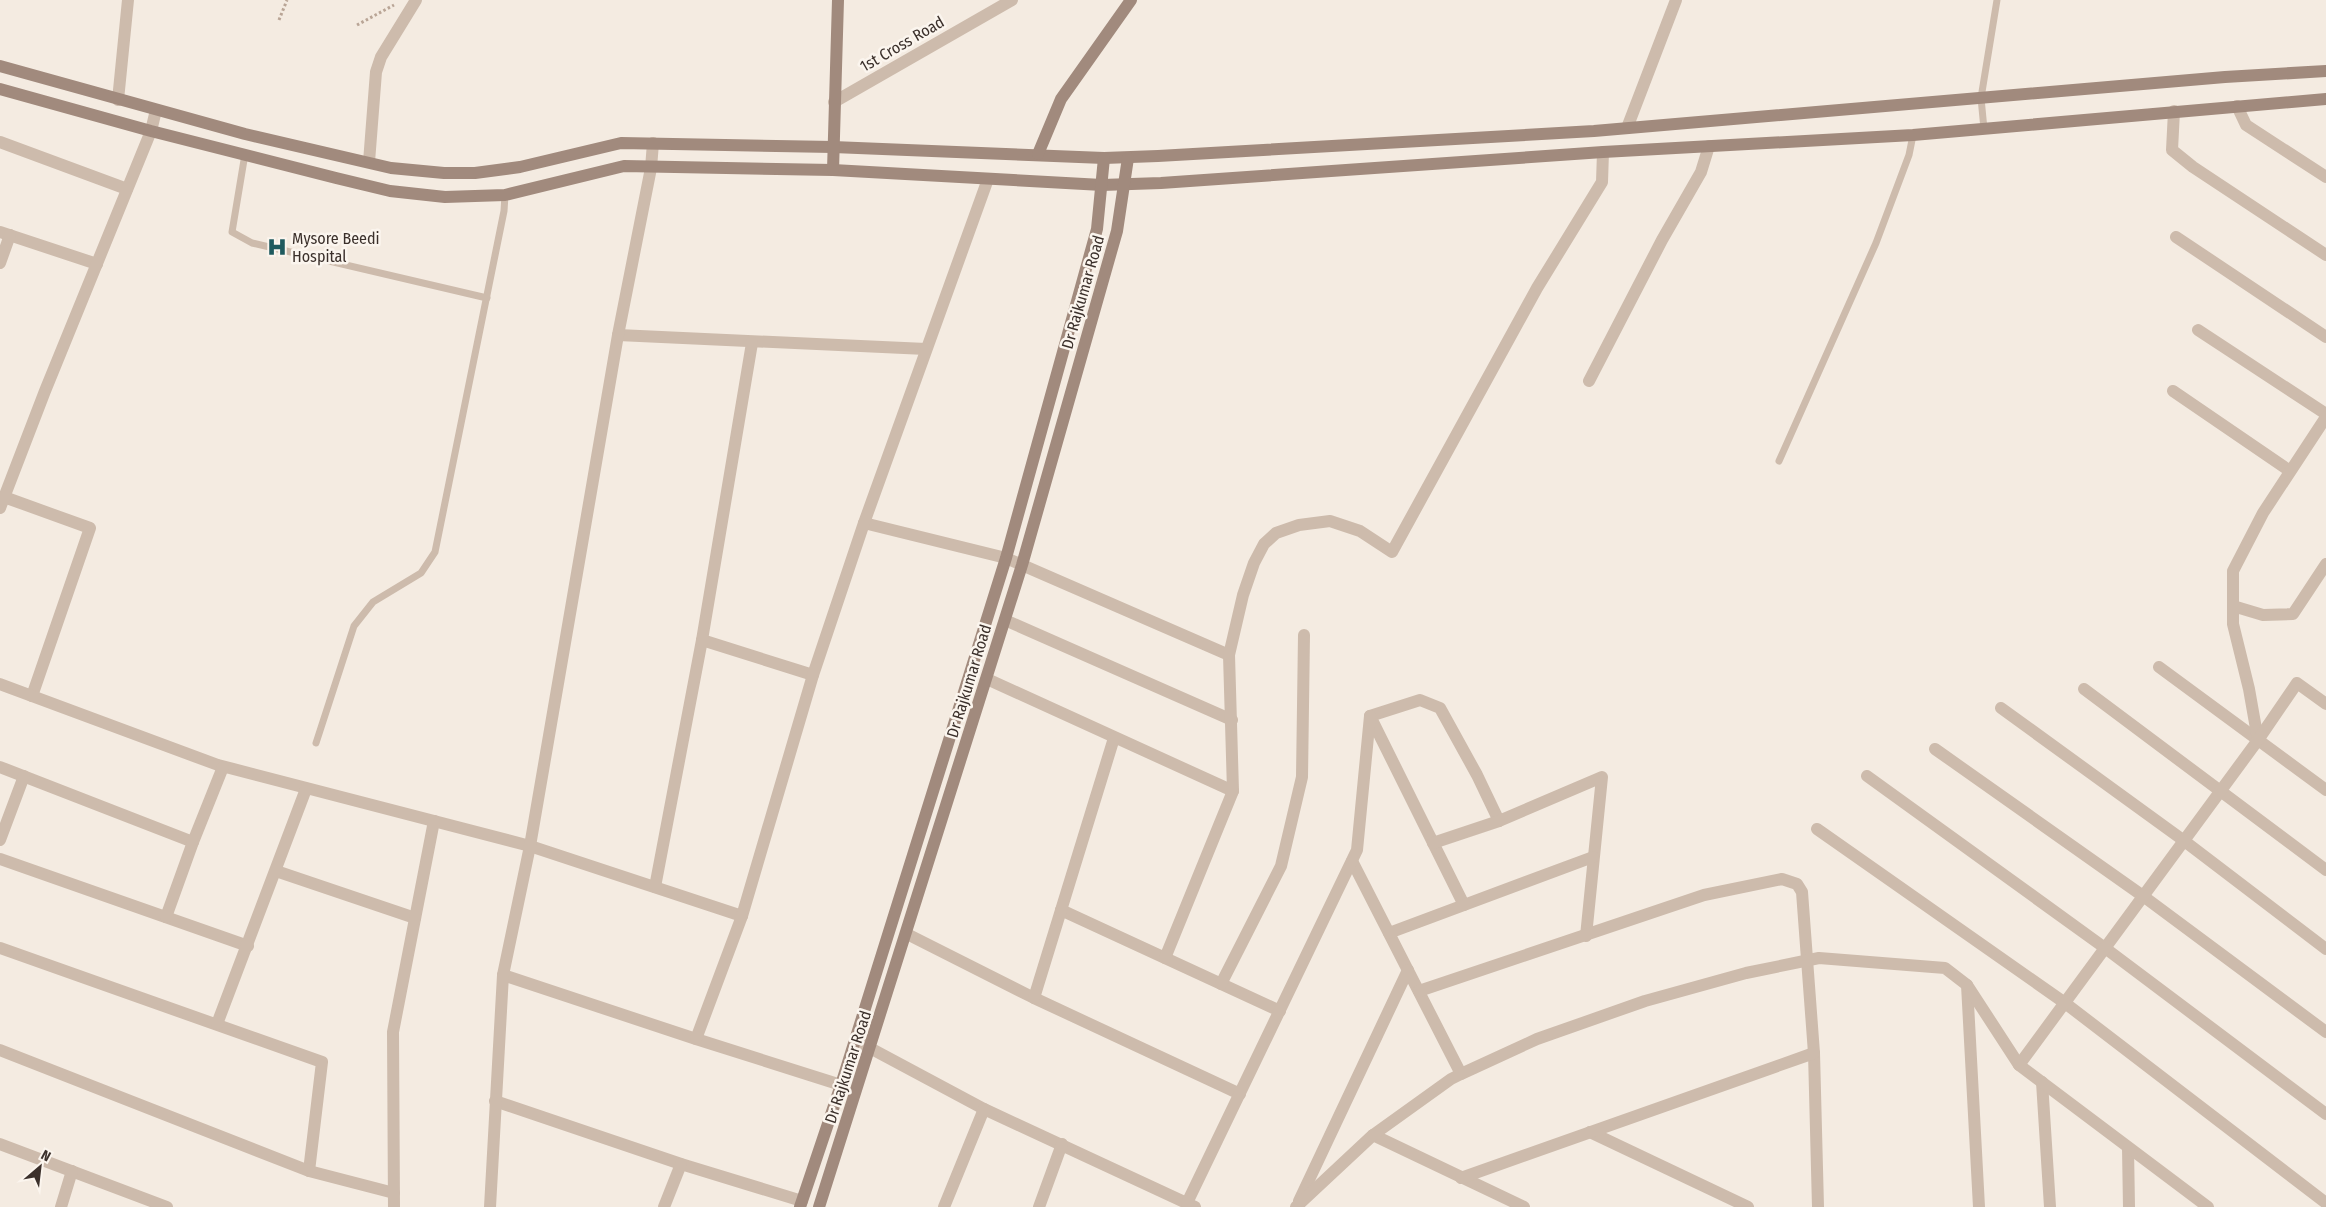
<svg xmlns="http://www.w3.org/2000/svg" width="2326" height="1207" viewBox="0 0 2326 1207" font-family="'Fira Sans Condensed',sans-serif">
<rect width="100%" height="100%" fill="#f4ebe1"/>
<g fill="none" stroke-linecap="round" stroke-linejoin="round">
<!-- path -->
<g stroke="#b9a596" stroke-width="3" stroke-dasharray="2.5 2.5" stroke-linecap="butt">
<path d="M279,20l8,-20"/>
<path d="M357,25l37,-20"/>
</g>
<!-- lane -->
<g stroke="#cdbbac" stroke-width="7">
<path d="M1984,129l-3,-31 16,-98"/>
<path d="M245,154l-13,78 20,11 235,55"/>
<path d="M1779,461l97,-218 33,-88 4,-20"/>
<path d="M316,743l38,-117 19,-24 48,-29 14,-21 69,-341 1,-16"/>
</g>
<!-- street -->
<g stroke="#cdbbac" stroke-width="12">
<path d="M118,100l10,-100"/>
<path d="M834,102l178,-102"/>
<path d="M2237,106l9,19 80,52"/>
<path d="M2174,111l-2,39 21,17 133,88"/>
<path d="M1627,128l49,-128"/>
<path d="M0,142l127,47"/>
<path d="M369,162l7,-90 5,-15 35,-57"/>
<path d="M0,232l97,32"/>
<path d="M2176,237l150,100"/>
<path d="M0,263l10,-28"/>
<path d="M2198,330l128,84"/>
<path d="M618,335l308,14"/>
<path d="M1589,381l73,-141 39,-68 8,-26"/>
<path d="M2173,391l117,80"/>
<path d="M4,497l86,31 -58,168"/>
<path d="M0,508l45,-117 106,-260 5,-21"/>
<path d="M864,523l142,35 223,97"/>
<path d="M2233,606l30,9 30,-1 33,-50"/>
<path d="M1005,620l227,100"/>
<path d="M702,640l111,35"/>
<path d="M2159,667l167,123"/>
<path d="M987,679l246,112"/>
<path d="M0,684l218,81 312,81 212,70"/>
<path d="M2084,689l242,181"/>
<path d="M2001,708l182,132 143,109"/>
<path d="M1370,716l50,-16 20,8 37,67 22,46"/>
<path d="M1371,718l93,187"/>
<path d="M2258,740l-9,-51 -16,-65v-53l30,-58 63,-96"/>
<path d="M1935,749l208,147 183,136"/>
<path d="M0,767l193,75"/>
<path d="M1867,776l238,172 221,166"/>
<path d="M1817,829l248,174 261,200"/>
<path d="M0,840l24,-64"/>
<path d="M1433,843l66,-22 103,-44 -16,159"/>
<path d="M0,859l248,87"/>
<path d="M1352,861l109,213"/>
<path d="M276,871l139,47"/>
<path d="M655,887l47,-247 50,-297"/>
<path d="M1061,910l219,101"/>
<path d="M166,917l27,-75 30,-75"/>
<path d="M1389,933l204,-76"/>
<path d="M907,934l127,64 206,96"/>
<path d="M0,948l322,114 -13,109"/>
<path d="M1165,958l68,-167 -4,-136 14,-60 11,-32 10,-19 12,-11 23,-8 31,-4 30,10 32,21 145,-264 65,-106 1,-30"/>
<path d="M503,975l193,64 145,46"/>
<path d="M1221,984l60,-118 21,-89 2,-142"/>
<path d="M1967,985l12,222"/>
<path d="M1419,991l285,-96 78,-16 15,5 5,8 12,161 4,154"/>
<path d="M1034,998l80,-260"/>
<path d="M217,1024l89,-235"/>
<path d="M696,1039l46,-123 71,-241 51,-152 124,-344"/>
<path d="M855,1040l129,69 211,98"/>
<path d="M0,1050l309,121 85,22"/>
<path d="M2019,1065l239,-325 39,-57 29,21"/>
<path d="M2042,1082l8,125"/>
<path d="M495,1101l186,63 121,37"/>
<path d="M1590,1132l158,75"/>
<path d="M1373,1135l151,72"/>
<path d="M0,1144l167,63"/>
<path d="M2128,1148l1,59"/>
<path d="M1461,1178l353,-125"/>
<path d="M1299,1201l109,-231"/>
<path d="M1187,1203l170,-353 13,-134"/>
<path d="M61,1207l11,-36"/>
<path d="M394,1207l-1,-175 41,-211"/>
<path d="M490,1207l13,-232 27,-129 88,-511 33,-167 2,-25"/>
<path d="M664,1207l17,-43"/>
<path d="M944,1207l40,-98"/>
<path d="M1039,1207l23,-63"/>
<path d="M1296,1207l77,-72 78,-56 10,-5 76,-35 108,-38 101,-28 73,-15 126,10 22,17 52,80 189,142"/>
</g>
<!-- secondary -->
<g stroke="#a18a7d" stroke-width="12">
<path d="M0,66l245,68 146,34 53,5h31l45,-6 101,-24 212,4 271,11 54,-2 436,-25 631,-54 101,-6"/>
<path d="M0,89l151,42 185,47 54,13 55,6 60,-2 119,-29 209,4 269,15 59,-2 442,-31 310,-17 413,-36"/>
<path d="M1038,154l23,-55 70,-99"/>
<path d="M833,170l5,-170"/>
<path d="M800,1207l41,-122 165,-527 91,-329 7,-71"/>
<path d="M819,1207l203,-642 95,-334 11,-73"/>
</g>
</g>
<!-- icons -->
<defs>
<symbol id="hospital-bare" viewBox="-9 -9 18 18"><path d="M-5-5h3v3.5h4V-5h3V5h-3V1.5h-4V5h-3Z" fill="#1f5a5e" stroke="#fbf5ee" stroke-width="2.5" paint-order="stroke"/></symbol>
</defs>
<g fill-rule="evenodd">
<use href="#hospital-bare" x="263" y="233" width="28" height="28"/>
</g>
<g text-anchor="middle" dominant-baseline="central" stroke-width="5" stroke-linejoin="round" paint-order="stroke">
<!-- street labels -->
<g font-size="16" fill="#3b302b" stroke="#fbf5ee">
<text transform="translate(902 44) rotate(-30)">1st Cross Road</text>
<text transform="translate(1083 292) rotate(-74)">Dr Rajkumar Road</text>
<text transform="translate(969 681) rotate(-73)">Dr Rajkumar Road</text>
<text transform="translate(848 1067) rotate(-72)">Dr Rajkumar Road</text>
</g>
<!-- poi labels -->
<g font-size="16" fill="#3b302b" stroke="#fbf5ee" text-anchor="start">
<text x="292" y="238">Mysore Beedi<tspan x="292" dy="18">Hospital</tspan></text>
</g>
</g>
<!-- north arrow -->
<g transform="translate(40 1167) rotate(28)" stroke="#fbf5ee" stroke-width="4" paint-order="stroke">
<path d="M0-4L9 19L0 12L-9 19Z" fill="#3b302b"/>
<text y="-8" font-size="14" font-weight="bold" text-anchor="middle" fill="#3b302b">N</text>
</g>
</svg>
